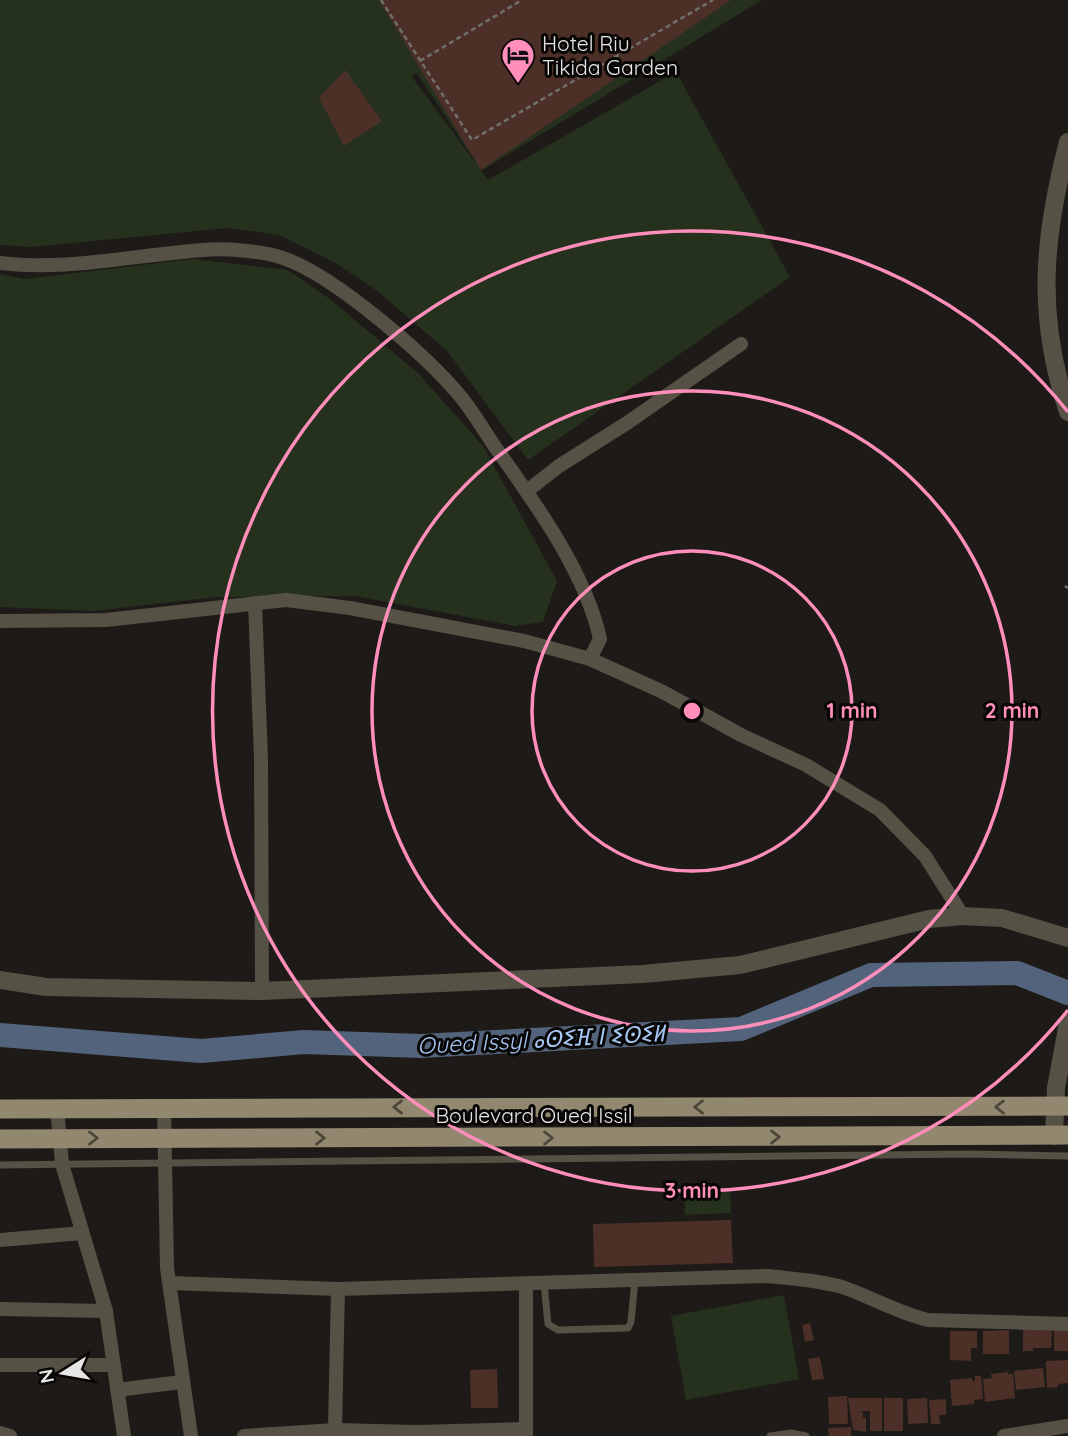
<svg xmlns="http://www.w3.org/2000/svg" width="1068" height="1436" viewBox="0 0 1068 1436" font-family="Quicksand,'Noto Sans Tifinagh',sans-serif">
<rect width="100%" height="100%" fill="#1d1a18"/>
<!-- green -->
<g fill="#26311d" fill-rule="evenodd">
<path d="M0,0h762l-281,171 7,9 188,-108 114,205 -262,183 -80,-108 -69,-60 -45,-30 -55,-27 -51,-7 -197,19 -31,-2zM417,73l58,88v1l-63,-85z"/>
<path d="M192,259l96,11 42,29 89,75 64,72 74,135 -14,41 -28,4 -160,-30 -138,1 -125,14 -92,-4v-333l25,5z"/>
<path d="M730,1188l1,25 -46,2 -1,-24z"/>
<path d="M784,1295l15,84 -113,21 -15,-84z"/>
</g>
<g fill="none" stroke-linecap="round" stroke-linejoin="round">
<!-- river -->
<path stroke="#52637b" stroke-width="24" d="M0,1035l201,16 103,-9 117,4 320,-17 130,-54 146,-2 51,20"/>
</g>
<!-- building -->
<g fill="#4c3027">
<path d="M379,0h352l-250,170z"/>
<path d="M345,70l37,51 -38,25 -25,-48z"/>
<path d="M731,1220l2,43 -139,4 -1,-43z"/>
<path d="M810,1323l4,17 -9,2 -3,-17z"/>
<path d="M1023,1327l29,3 -1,18h-18v3h-10z"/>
<path d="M1054,1328l14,1v22h-14z"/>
<path d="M1009,1330v24h-26v-23z"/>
<path d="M950,1331h27v17h-6v13l-21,-1z"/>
<path d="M820,1357l4,22 -12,1 -4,-21z"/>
<path d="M1068,1360v23l-10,1v3l-11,1 -1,-27z"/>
<path d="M1043,1368l2,19 -29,3 -2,-19z"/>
<path d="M497,1369l1,39h-27l-1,-38z"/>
<path d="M1008,1372v2h5l2,24 -30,4 -2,-23 9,-1 -1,-4z"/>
<path d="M975,1376h6l2,23 -9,1v4l-22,2 -2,-26 22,-2v3h3z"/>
<path d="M847,1396l1,28h-19l-1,-27z"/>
<path d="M848,1398h34v33h-12v-20h-12l5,1v6h3v14l-13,-2z"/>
<rect x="884" y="1398" width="19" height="33"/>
<path d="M927,1398l1,25 -20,1 -1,-25z"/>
<path d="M946,1399v16h-7l1,9h-9l-2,-24z"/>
<path d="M851,1427v9h-22l-1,-8z"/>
</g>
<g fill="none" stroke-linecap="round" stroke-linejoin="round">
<!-- path -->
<g stroke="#716f6d" stroke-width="2.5" stroke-dasharray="5 3.5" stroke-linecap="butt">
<path d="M381,0l91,140 241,-140"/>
<path d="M420,61l102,-61"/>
<path d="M1065,586l3,2"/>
</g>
<!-- service -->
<g stroke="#565145" stroke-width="7">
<path d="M0,1165l970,-11 98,2"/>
<path d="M544,1283l4,41 10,6 70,-2 3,-6 4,-43"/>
<path d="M770,1436l21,-3 15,3"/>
</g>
<!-- minor -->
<g stroke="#565145" stroke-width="14">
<path d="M0,263c55,7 108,-3 163,-9 29,-3 55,-7 84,-3 12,1 25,3 36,7 52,18 143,97 178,139 16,20 27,41 42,61 37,52 83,117 97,181l-10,20"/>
<path d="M527,491l32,-25 68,-43 114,-79"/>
<path d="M255,603l6,156 1,232"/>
<path d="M0,621l106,-1 180,-20 64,8 174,33 66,18 73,33 78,43 65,30 74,45 45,46 38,60"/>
<path d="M164,1107l3,161 24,168"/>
<path d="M57,1108l5,56 44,147 18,125"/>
<path d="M0,1240l82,-7"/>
<path d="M170,1283l168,6 430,-13c25,3 52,4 77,12 28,10 53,25 83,32l140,4"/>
<path d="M0,1309l106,2"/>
<path d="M0,1365h114"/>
<path d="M117,1390l64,-8"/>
<path d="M335,1430l3,-141"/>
<path d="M0,1433l10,3"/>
<path d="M244,1436l91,-6 82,2 108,-3"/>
<path d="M526,1436v-152"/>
<path d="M1004,1436l64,-10"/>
</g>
<!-- tertiary -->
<g stroke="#565145" stroke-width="18">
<path d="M1068,142c-25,96 -32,174 0,270"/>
<path d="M0,980l46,7 216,4 381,-17 97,-9 189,-46 34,-3 39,2 66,20"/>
<path d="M1054,1136l2,-48 12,-65"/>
</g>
<!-- primary -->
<g stroke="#92876f" stroke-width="19">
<path d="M0,1109l1068,-3"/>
<path d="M0,1139l1068,-4"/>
</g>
</g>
<!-- one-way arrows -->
<defs><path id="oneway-chevron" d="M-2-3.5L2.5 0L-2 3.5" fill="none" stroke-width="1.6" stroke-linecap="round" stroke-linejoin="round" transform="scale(1.75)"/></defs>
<g stroke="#4c463a">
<use href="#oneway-chevron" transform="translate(398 1107) rotate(180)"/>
<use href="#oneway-chevron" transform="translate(699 1107) rotate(180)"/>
<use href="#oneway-chevron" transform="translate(1000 1107) rotate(180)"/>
<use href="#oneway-chevron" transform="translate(775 1137)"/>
<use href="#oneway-chevron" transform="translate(93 1138)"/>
<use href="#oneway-chevron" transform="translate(320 1138)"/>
<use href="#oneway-chevron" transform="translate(548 1138)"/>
</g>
<!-- distance rings -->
<g fill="none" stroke="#ff8eba" stroke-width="3.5">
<circle cx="692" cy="711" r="160"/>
<circle cx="692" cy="711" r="320"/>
<path d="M1068 1010A480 480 0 1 1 1068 412"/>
</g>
<!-- icons -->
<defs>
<symbol id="hotel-pin" viewBox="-11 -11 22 30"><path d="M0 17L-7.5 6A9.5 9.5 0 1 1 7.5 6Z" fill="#ff8eba" stroke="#070605"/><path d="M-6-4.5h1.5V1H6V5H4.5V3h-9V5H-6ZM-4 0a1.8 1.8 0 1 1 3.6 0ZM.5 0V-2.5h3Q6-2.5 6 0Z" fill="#111"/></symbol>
</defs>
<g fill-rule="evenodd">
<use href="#hotel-pin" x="499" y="36" width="38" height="52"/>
</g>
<g text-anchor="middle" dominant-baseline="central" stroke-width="6" stroke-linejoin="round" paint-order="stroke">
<!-- poi labels -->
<g font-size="21" fill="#e8e6e5" stroke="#070605" text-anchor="start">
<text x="542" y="43">Hotel Riu<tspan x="542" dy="24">Tikida Garden</tspan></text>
</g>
<!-- street labels -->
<g font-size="21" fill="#e8e6e5" stroke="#070605">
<text x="534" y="1115">Boulevard Oued Issil</text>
</g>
<!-- water labels -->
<g font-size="23" font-style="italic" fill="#a6c7f5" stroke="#070605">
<text transform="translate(541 1039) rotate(-3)">Oued Issyl ⴰⵙⵉⴼ ⵏ ⵉⵙⵉⵍ</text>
</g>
</g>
<circle cx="692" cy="711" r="10" fill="#ff8eba" stroke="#070605" stroke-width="3.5"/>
<g font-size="21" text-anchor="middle" font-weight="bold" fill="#ff8eba" stroke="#070605" stroke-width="6" stroke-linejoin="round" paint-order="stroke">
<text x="852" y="718">1 min</text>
<text x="1012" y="718">2 min</text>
<text x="692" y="1198">3 min</text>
</g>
<!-- north arrow -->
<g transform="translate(63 1373) rotate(259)" stroke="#070605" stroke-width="5" paint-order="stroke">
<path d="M0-5L12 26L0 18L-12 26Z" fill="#e8e6e5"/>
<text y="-10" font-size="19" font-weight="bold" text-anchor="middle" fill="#e8e6e5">N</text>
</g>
</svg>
